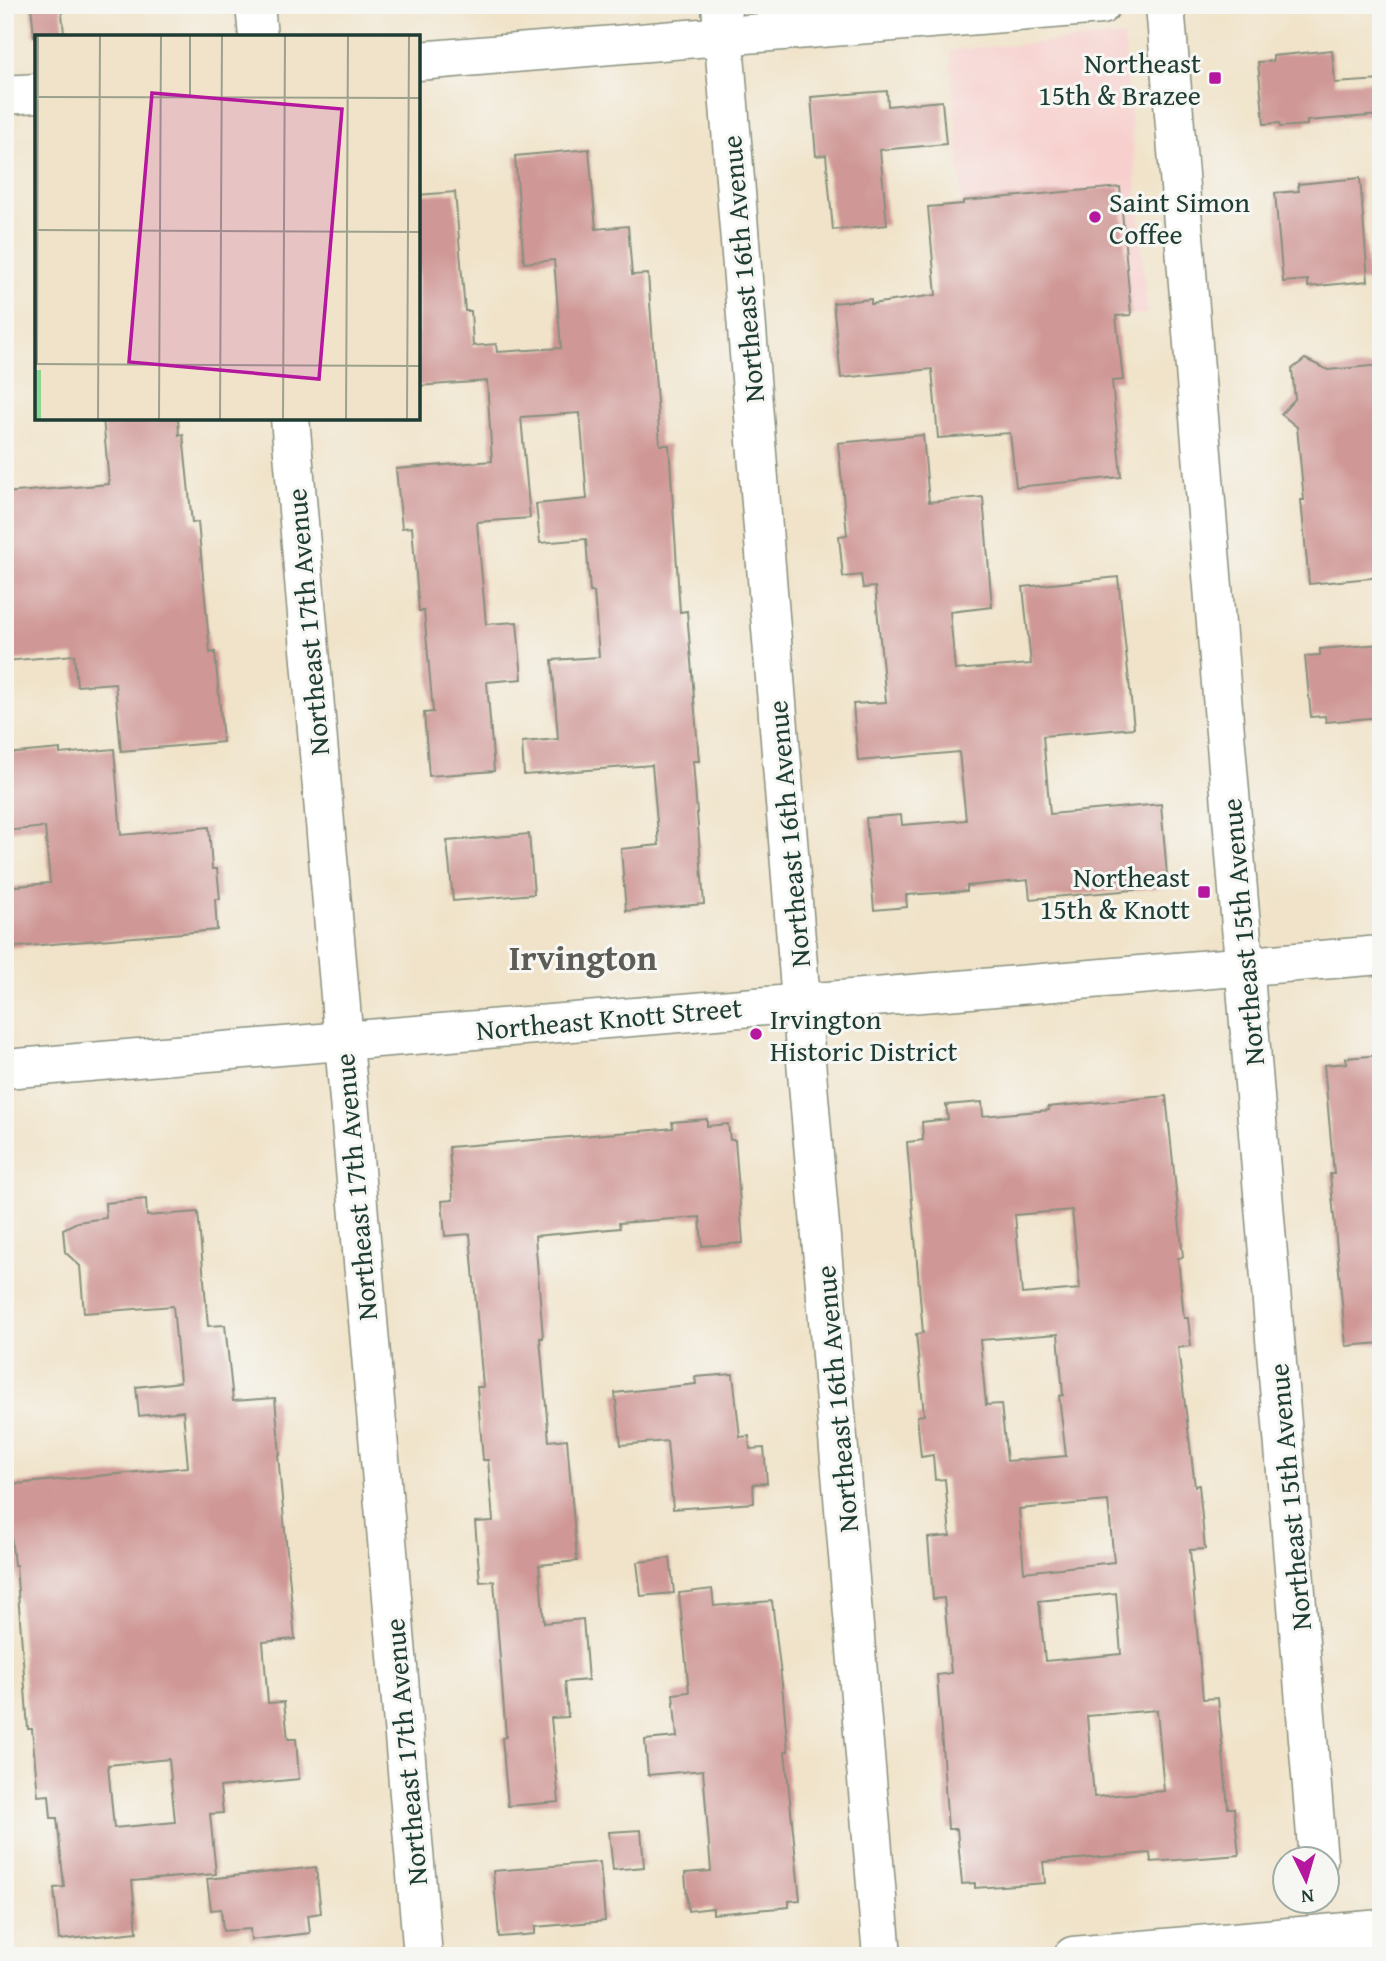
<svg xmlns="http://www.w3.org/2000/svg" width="1386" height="1961" viewBox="0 0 1386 1961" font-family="'Gentium Book Plus',serif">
<rect width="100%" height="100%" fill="#f6f6f2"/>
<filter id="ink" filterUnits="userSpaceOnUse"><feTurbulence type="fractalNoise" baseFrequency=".0143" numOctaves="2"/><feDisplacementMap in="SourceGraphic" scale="14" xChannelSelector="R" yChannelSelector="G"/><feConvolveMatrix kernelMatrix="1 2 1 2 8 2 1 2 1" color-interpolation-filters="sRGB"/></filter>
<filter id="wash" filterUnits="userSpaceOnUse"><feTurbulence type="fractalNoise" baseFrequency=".00686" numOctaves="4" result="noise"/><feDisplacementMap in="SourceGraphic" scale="28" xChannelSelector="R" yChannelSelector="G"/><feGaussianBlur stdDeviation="1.57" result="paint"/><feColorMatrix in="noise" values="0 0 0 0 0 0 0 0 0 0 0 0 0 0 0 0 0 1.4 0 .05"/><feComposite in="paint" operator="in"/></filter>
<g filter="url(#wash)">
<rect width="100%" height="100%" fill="#f0e3c9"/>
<!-- built -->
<path fill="#f7d0ce" d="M1124,36l23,278 -175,14 -22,-278z"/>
<g id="blocks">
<!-- building -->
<g fill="#cf9795" fill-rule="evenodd">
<path d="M31,5h30l3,28 -30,3z"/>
<path d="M1332,50l3,33 46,-3v35l-74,6v4l-27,2 -1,-4 -15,1 -6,-62 15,-1v-5z"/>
<path d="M887,91l1,15 54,-5 4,43 -66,6 7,75 -54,5 -7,-75 -10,1 -5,-59z"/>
<path d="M589,149l7,80 32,-3 4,49 16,-1 12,171h9l11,167 7,-1 12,150h-6l11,143 -78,7 -5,-62 38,-4 -7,-80 -128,10 -2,-33 36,-3 -6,-79 47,-3 -5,-65h-4l-4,-53 -46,4 -4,-39 51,-5 -7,-86 -59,4 9,101 -53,4 9,102 31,-2 5,57 -35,3 7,89 -65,5 -5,-63 9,-1 -9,-101h-5l-7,-84 -10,1 -6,-59 96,-8 -5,-80 -69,5v-191l37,-3 10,119h6l2,35 23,-2 1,8 64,-4 -7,-88 -30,3 -9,-107z"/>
<path d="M1360,178l8,103 -60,6v-7l-25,2 -8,-89 24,-2 -1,-7z"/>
<path d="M1120,187l11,128 -15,1 7,64 -11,1 9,96 -105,10 -6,-54 -72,5 -6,-69 -91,9 -8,-75 38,-4v5l65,-9 -8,-88 35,-3v-3z"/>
<path d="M1305,359l23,11 53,-5v212l-72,7 -8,-84h3l-7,-73 -16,-13 14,-15 -3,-30z"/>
<path d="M103,418h75l1,17 4,-1 9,89 6,-1 12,131 5,-1 8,90 -102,9 -6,-68 -38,3 -3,-31 -69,6v-168l104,-9z"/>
<path d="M923,435l6,67 54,-5 9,110 -42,5 5,58 76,-6 -8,-77 95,-10 16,151 -91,8 7,78 111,-10 7,83 -138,12 -2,-19 -61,6v5l-61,4 1,12 -33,3 -8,-92 35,-3 1,10 64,-5 -7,-68 -101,9 -5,-57 33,-2 -11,-115 -12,1 -2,-13 -18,2 -4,-41 8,-1 -9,-92z"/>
<path d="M1381,644v73l-55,5 -1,-6 -14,1 -6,-61 15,-1v-6z"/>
<path d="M60,749v5l54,-5 7,86 88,-8 3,42h5l3,30h-5l2,31 -212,18v-61l45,-4 -5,-56 -40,4v-77z"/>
<path d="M529,834l5,60 -81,7 -6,-60z"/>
<path d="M1381,1055v288l-35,3 -16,-172h4l-10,-109 23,-2 -1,-5z"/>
<path d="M1166,1096l17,161 -5,1 6,60h4l3,28 -13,2 17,138 4,-1 6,64 -15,1 13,149 15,-1 10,110h6l5,47 -88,7 -1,-9 -107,9 2,21 -70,5v-5l-13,1 -5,-55h-9l-11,-154 14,-2 -7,-75 -11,1 -5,-61 22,-2 -5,-57 -10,1 -2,-25 -12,2 -4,-41 7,-1 -8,-81 7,-1 -16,-191 16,-2 -1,-18 26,-3 -2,-14 36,-3 1,14 66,-6 -1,-3zM1072,1210l8,79 -58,5 -7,-79zM1058,1334l5,61 -4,1 7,60 -59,5 -6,-57 -15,1 -6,-65zM1108,1501l6,61 -90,10 -5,-63zM1116,1593l5,61 -76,7 -6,-60zM1157,1710l7,81 -70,6 -7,-81z"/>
<path d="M707,1119v7l21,-2 2,16h5l8,103 -41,3 -2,-29 -81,6 1,5 -85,8 8,102h-3l9,103 18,-2 10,122 -38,4 5,58 39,-4 5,61 -23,2 3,35 -17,1 8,84 -51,4 -6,-68 4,-1 -12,-156 -14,1 -5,-60 18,-1 -5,-61h-5l-6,-73h6l-13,-153 -25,2 -3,-35 11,-1 -4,-53 204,-17 20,-2 -1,-6z"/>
<path d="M146,1199l1,17 51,-4 10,114 17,-1 8,76 42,-3 5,57h-2l17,184 -32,3 5,61 16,-1 4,37h8l3,40 -79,8 3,26 -13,1 6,60 -84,7 5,51 -78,8 -5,-52 10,-1 -7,-69h-6l-2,-23 -11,1 -6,-67h-4l-12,-164h-2l-8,-80 182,-18 -5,-56 -44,5 -3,-29 44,-5 -7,-76 -89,7 -4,-47 -15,-14 -2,-23 14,-7 29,-4 -1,-15zM169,1759l6,63 -61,6 -6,-63z"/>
<path d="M733,1374l7,63 9,-1 1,13 14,-1 3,35 -14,1 1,19 -81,6 -6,-68 -46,4 -6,-52 81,-9 -1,-7z"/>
<path d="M670,1558l4,35 -33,3 -4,-34z"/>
<path d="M712,1589l2,17 58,-5 10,83 6,67h-3l15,149 -11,1v6l-76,7v-6l-25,3 -3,-38 26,-2 -8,-101 -55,5 -3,-35 32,-3 -4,-43 16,-2 -10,-99z"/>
<path d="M641,1830l3,37 -31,3 -4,-38z"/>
<path d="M600,1862l5,59 -70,6v7l-36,3 -6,-66z"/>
<path d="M316,1867l5,46 -13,2 2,18 -59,7 -1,-11 -27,2 -2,-22 -10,1 -4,-31z"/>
</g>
</g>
</g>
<g filter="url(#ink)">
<use href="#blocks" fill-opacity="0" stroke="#88907e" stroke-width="2"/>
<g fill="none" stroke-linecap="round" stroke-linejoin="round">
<defs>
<g id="minor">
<path d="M255,5l3,32"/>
<path d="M721,5l80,997 81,954"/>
<path d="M1165,5l153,1855"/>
<path d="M418,61l683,-56"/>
<path d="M5,95l32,-2"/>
<path d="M290,418l133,1538"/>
<path d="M5,1069l1376,-114"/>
<path d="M1073,1956l308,-27"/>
</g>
</defs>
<!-- minor casing -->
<use href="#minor" stroke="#88907e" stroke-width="41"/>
<!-- minor -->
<use href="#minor" stroke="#fff" stroke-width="38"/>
</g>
</g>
<!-- markers -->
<g fill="#b5179e" stroke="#f6f6f2" stroke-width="2.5">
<rect x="1208" y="71" width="14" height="14" rx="3.5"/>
<circle cx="1095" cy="217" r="7"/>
<rect x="1197" y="885" width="14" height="14" rx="3.5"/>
<circle cx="756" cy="1034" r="7"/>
</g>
<g text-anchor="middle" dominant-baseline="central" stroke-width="6" stroke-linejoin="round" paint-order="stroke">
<!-- poi labels -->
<g font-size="28" fill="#1f3d34" stroke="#f6f6f2" text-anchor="end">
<text x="1201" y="62">Northeast<tspan x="1201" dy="32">15th &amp; Brazee</tspan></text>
<text x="1109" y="201" text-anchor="start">Saint Simon<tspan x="1109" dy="32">Coffee</tspan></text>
<text x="1190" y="876">Northeast<tspan x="1190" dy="32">15th &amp; Knott</tspan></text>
<text x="770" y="1018" text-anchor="start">Irvington<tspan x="770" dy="32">Historic District</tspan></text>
</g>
<!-- street labels -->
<g font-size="28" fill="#1f3d34" stroke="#f6f6f2">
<text transform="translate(742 269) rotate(-95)">Northeast 16th Avenue</text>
<text transform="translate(307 622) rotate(-95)">Northeast 17th Avenue</text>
<text transform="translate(788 834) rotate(-95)">Northeast 16th Avenue</text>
<text transform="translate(1242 932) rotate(-95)">Northeast 15th Avenue</text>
<text transform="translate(609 1018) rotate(-5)">Northeast Knott Street</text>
<text transform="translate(355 1187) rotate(-95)">Northeast 17th Avenue</text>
<text transform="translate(836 1399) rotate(-95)">Northeast 16th Avenue</text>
<text transform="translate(1289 1497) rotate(-95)">Northeast 15th Avenue</text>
<text transform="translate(405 1752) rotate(-95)">Northeast 17th Avenue</text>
</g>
<!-- district labels -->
<g font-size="35" font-weight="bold" fill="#5d5c56" stroke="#f6f6f2">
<text x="583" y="957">Irvington</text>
</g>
</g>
<!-- overview -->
<g transform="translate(35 35)">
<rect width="385" height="385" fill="#f0e3c9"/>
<path d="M0,335h6v50h-6z" fill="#8bd692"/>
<path fill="none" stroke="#9ca18d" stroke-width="2" d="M0,62l385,1M155,62v-62M0,195l385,2M0,329l385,2M2,329l1,-329M63,385l2,-385M124,385l2,-385M185,385l2,-385M248,385l2,-385M311,385l2,-385M372,385l2,-385"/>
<path fill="#b5179e" fill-opacity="0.15" stroke="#b5179e" stroke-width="3.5" d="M117,58l190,16 -23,270 -190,-17z"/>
<rect width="385" height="385" fill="none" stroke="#1f3d34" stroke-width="3.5"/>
</g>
<!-- margin -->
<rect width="1386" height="1961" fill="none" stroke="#f6f6f2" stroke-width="28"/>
<!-- north arrow -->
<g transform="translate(1306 1880) rotate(175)"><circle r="33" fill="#f6f6f2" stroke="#a0aca6" stroke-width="2"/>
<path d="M0-5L12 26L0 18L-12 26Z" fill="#b5179e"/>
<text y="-10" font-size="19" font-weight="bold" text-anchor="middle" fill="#1f3d34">N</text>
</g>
</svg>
